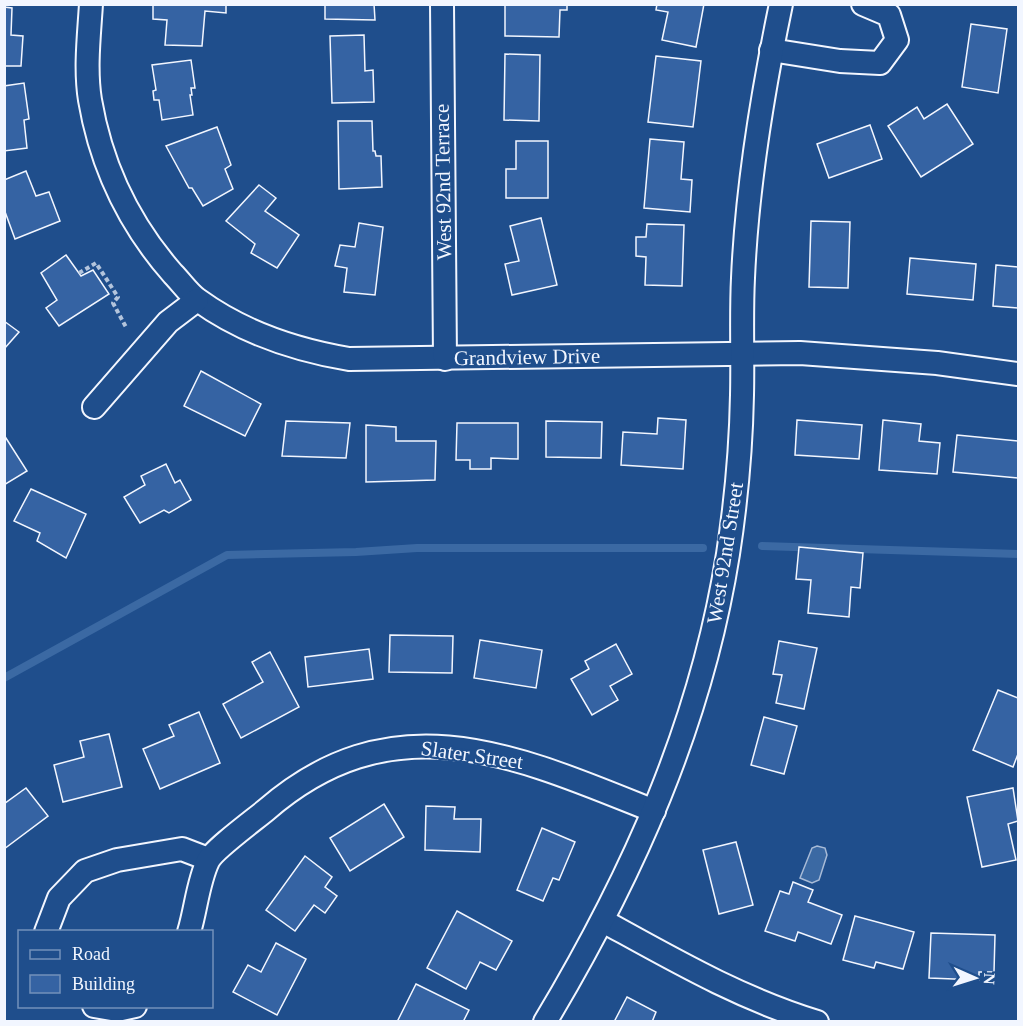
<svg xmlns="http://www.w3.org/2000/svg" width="1023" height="1026" viewBox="0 0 1023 1026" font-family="'Times New Roman',serif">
<rect width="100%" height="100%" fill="#1f4e8c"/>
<!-- water -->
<path fill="#3b69a3" stroke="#a8bbd7" stroke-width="1.5" d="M817,846l8,2 2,7 -8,25 -7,3 -12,-5 12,-30z"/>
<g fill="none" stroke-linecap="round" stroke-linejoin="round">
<!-- stream -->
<g stroke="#3b69a3" stroke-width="8">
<path d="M762,546l256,8"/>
<path d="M4,678l223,-123 129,-3 61,-4h286"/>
</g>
</g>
<!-- building -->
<g fill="#3563a3" stroke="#f2f6ff" stroke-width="1.5">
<path d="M153,4h73v9l-21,-2 -3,35 -37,-1 2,-25 -14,-1z"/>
<path d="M325,4h49l1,16 -50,-1z"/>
<path d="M567,4v6h-7l-1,27 -54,-1v-31z"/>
<path d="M657,4h47l-8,43 -34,-7 6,-28 -12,-2z"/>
<path d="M4,7l8,1 -1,27 12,1 -2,30h-17z"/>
<path d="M971,24l36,5 -9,64 -36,-6z"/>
<path d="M364,35l1,36 8,-1 1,32 -42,1 -2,-67z"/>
<path d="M505,54l35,1 -1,66 -35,-1z"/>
<path d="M656,56l45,5 -8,66 -45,-5z"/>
<path d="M191,60l4,28h-4l1,7h-2l3,20 -31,5 -3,-20h-5l-1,-9 3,-1 -4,-25z"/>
<path d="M24,83l5,36 -5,1 3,28 -23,3v-65z"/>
<path d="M947,104l26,40 -52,33 -33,-51 29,-19 7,12z"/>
<path d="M338,121h34l1,30h2l1,5h5l1,31 -43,2z"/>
<path d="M870,125l12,34 -53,19 -12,-34z"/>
<path d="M217,127l14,38 -6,4 8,20 -30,17 -11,-18h-3l-23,-42z"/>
<path d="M650,139l34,3 -3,37 11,1 -2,32 -46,-4z"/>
<path d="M516,141h32v57h-42v-29h10z"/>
<path d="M26,171l10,25 13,-4 11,29 -45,18 -11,-30v-29z"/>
<path d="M259,185l17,13 -11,13 34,24 -22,33 -26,-15 4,-9 -29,-23z"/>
<path d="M541,218l16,67 -45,10 -7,-31 14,-3 -9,-35z"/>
<path d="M811,221l39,1 -2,66 -39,-1z"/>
<path d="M359,223l24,4 -8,68 -31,-3 3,-24 -12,-2 5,-21 15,2z"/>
<path d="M647,224l37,1 -2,61 -37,-1 1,-28 -10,-1v-19h10z"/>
<path d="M66,255l15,21 12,-6 16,24 -50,32 -13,-18 11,-8 -16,-27z"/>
<path d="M910,258l66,6 -3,36 -66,-6z"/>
<path d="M996,265l22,2v41l-25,-2z"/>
<path d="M4,321l15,11 -15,17z"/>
<path d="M201,371l60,33 -16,32 -61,-30z"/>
<path d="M658,418l28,2 -3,49 -62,-4 2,-33 34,2z"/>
<path d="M797,420l65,5 -3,34 -64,-4z"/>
<path d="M883,420l38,4 -2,17 21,2 -3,31 -58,-4z"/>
<path d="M286,421l64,2 -4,35 -64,-2z"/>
<path d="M546,421l56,1 -1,36 -55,-1z"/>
<path d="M457,423h61v36l-27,-1v11h-21v-9h-14z"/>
<path d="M366,425l30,2v14h40l-1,39 -69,2z"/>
<path d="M4,435l23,36 -23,14z"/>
<path d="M957,435l61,6v37l-65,-6z"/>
<path d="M166,464l9,19 5,-3 11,20 -22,13 -5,-3 -24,13 -16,-26 21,-12 -4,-9z"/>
<path d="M31,489l55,25 -20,44 -29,-17 3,-8 -26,-12z"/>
<path d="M799,547l64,6 -3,35 -9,-1 -2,30 -41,-4 3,-33 -15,-1z"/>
<path d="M390,635l63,1 -1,37 -63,-1z"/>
<path d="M480,640l62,10 -6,38 -62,-10z"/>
<path d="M779,641l38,7 -13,61 -28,-6 6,-28 -9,-1z"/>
<path d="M616,644l16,30 -22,12 8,14 -26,15 -21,-36 18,-10 -4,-8z"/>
<path d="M369,649l4,30 -65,8 -3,-30z"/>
<path d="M270,652l29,55 -58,31 -18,-34 40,-22 -11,-20z"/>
<path d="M998,690l20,8v56l-5,13 -40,-17z"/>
<path d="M199,712l21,51 -60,26 -17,-40 31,-13 -5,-11z"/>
<path d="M764,717l33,9 -13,48 -33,-9z"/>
<path d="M109,734l13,53 -59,15 -9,-37 30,-8 -4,-16z"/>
<path d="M26,788l22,28 -44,33v-45z"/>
<path d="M1013,788l5,33 -10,3 8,36 -34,7 -15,-70z"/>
<path d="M384,804l20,33 -54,34 -20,-33z"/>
<path d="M426,806l29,1 -1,12h27l-1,33 -55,-2z"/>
<path d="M542,828l33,14 -16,38 -6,-2 -10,23 -26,-11z"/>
<path d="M736,842l17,63 -34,9 -16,-64z"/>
<path d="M305,856l27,21 -7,10 12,9 -12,17 -11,-8 -19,26 -29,-21z"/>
<path d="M793,882l20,8 -5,12 34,13 -11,29 -33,-12 -3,9 -30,-10 15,-40 9,3z"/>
<path d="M457,911l55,30 -16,29 -16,-8 -14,27 -39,-21z"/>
<path d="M855,916l59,16 -11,37 -27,-7 -2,6 -31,-8z"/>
<path d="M931,933l64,2 -1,37h-15v8l-50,-2z"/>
<path d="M276,943l30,16 -29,56 -44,-23 15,-27 13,7z"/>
<path d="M416,984l53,26 -6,12h-66z"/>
<path d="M627,997l29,15 -4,10h-38z"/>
</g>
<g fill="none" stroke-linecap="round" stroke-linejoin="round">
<defs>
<g id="minor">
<path d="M91,4c-2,32 -6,65 -1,96 11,65 39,124 83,174 8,8 16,20 25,26 44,32 98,50 151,59l451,-6 137,10 81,11"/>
<path d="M442,4l3,355"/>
<path d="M771,50l69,11 40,2 17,-23 -8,-25 -26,-11"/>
<path d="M94,407l74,-85 29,-22"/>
<path d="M603,921c71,39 136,77 214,101"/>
<path d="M46,932l13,-34 26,-27 32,-11 65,-11 26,10"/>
<path d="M189,932c7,-23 9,-50 19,-71 5,-11 46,-41 58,-51 128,-111 251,-54 388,1"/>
<path d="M94,1006l23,4 18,-4"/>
<path d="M545,1022c88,-147 156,-298 183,-468 8,-52 13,-106 14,-159 1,-39 -1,-78 1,-117 4,-92 19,-183 38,-274"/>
</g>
</defs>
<!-- minor casing -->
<use href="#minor" stroke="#f2f6ff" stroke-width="26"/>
<!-- path -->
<path stroke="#b3c4dc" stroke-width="4" stroke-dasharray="4.5 3" stroke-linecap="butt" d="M79,273l17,-10 22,34 -5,6 14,26"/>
<!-- minor -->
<use href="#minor" stroke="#1f4e8c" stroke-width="22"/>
</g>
<g text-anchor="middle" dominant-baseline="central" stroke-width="4.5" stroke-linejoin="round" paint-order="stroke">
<!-- street labels -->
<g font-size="21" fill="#f2f6ff" stroke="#1f4e8c">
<text transform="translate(443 182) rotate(-91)">West 92nd Terrace</text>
<text transform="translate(527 357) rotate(-1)">Grandview Drive</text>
<text transform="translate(725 553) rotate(-81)">West 92nd Street</text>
<text transform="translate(472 755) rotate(8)">Slater Street</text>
</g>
</g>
<!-- border -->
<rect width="1023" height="1026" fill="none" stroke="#f2f6ff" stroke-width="12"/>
<!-- legend -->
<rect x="18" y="930" width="195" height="78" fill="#1f4e8c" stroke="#7391ba" stroke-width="1.5"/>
<rect x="30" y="950" width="30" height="9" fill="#1f4e8c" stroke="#7391ba" stroke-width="1.5"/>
<text x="72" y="960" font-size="18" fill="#f2f6ff">Road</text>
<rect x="30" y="975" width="30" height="18" fill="#3563a3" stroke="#7391ba" stroke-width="1.5"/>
<text x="72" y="990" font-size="18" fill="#f2f6ff">Building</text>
<!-- north arrow -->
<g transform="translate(975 978) rotate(93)" stroke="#1f4e8c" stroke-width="4.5" paint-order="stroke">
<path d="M0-4.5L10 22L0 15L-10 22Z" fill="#f2f6ff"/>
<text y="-9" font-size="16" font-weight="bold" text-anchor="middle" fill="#f2f6ff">N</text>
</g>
</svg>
